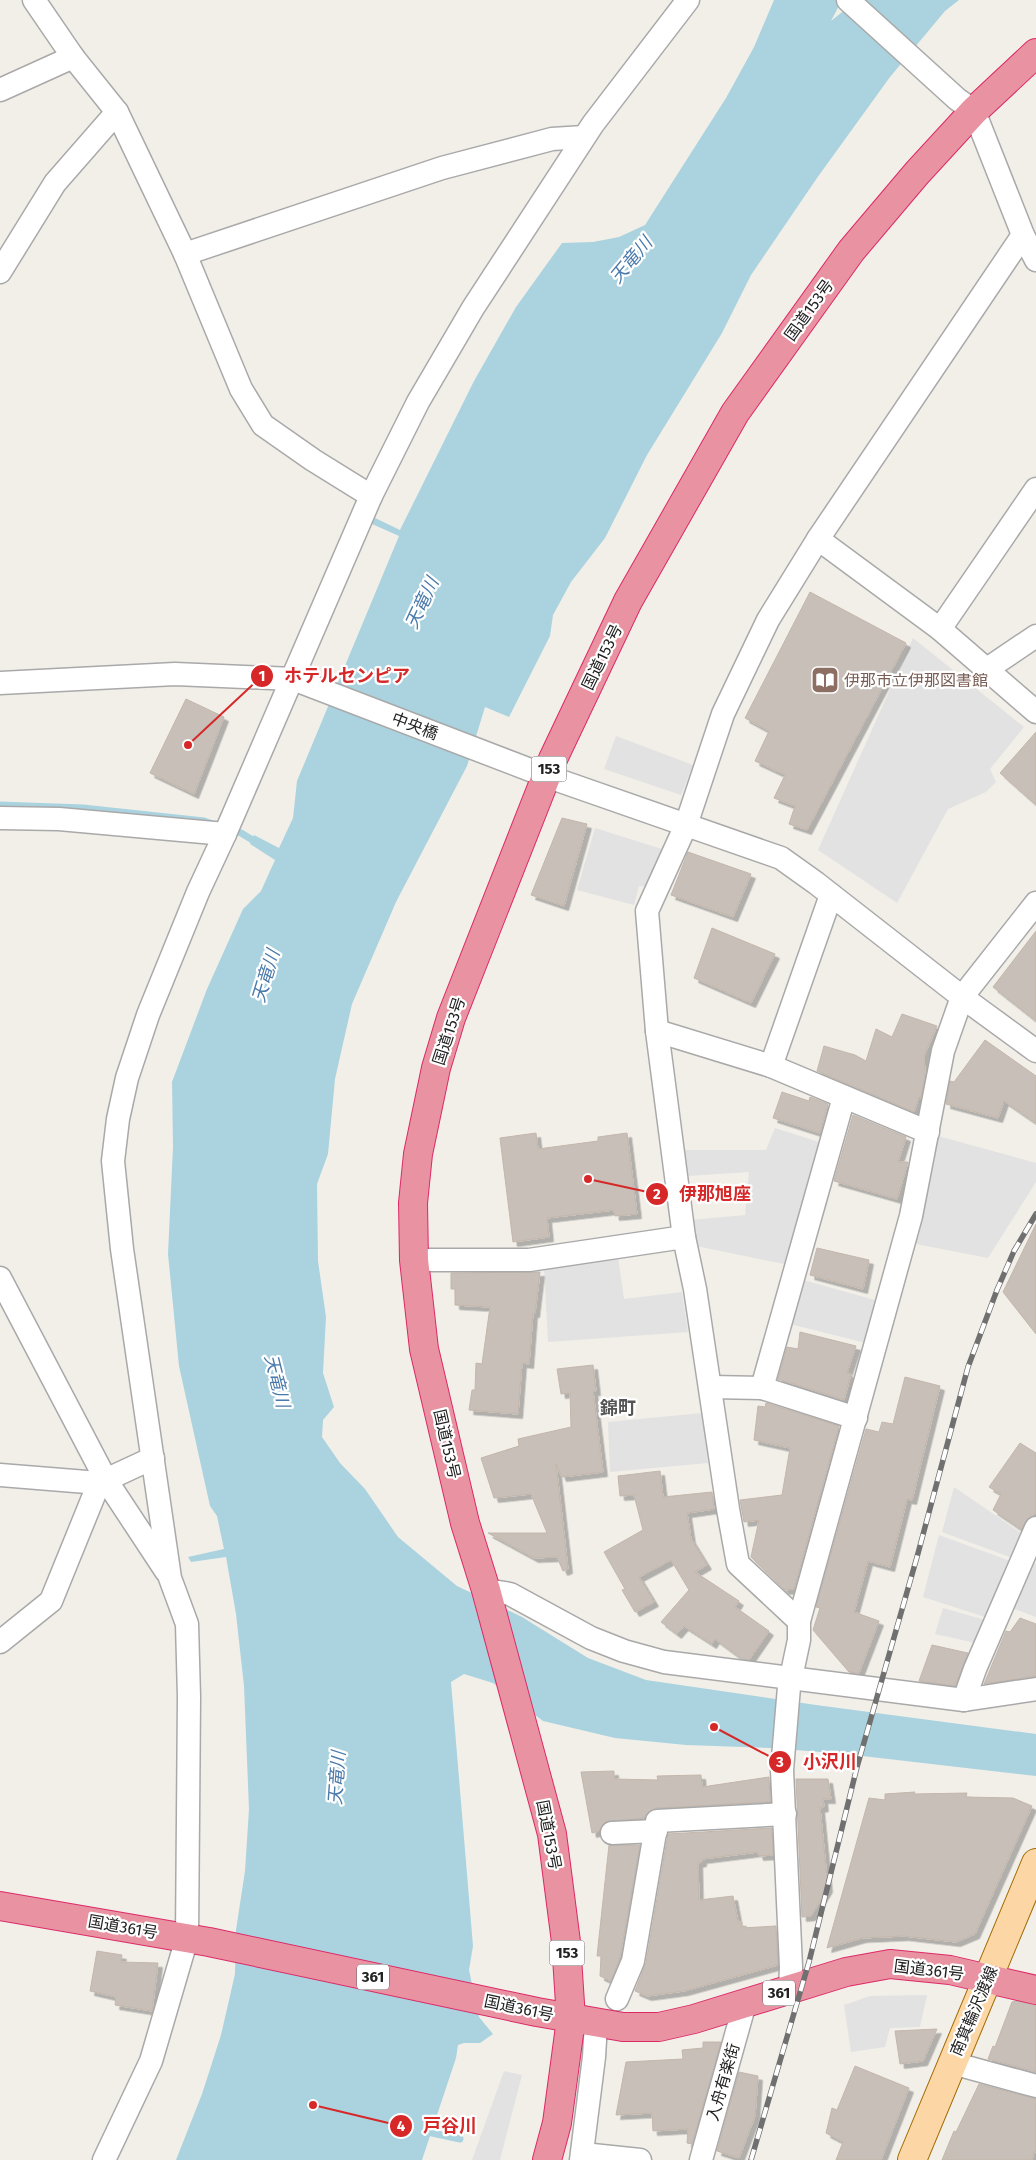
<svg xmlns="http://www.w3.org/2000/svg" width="1036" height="2160" viewBox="0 0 1036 2160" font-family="'Fira Sans','Noto Sans JP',sans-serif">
<defs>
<filter id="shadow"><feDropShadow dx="4.5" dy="4.5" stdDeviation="0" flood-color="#0004"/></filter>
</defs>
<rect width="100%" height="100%" fill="#f2efe9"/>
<!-- parking -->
<g fill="#e2e2e2">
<path d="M913,638l111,89 -34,42 6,13 -10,10 -38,17 -51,94 -79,-53z"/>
<path d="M616,736l77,29 -12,30 -77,-26z"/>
<path d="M595,828l67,21 -13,38 -10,-1 -5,19 -57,-15z"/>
<path d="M775,1128l44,14 -30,123 -93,-19 -5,-26 54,-5 4,-43 -62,4 -3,-26h82z"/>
<path d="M938,1136l98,27v19l-48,76 -72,-14z"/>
<path d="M618,1257l6,42 58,-7 6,40 -140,10 -4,-75z"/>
<path d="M800,1279l78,22 -12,42 -76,-19z"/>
<path d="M702,1413l6,50 -98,9 -2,-50z"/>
<path d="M954,1487l73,50 -12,22 -73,-27z"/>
<path d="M939,1535l74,27 -22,57 -68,-22z"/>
<path d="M1027,1559l9,5v53l-29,-11z"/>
<path d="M943,1608l46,13 -9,23 -45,-10z"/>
<path d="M927,1995l-7,32 -30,1 -5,19 -34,5 -7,-47 26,-9z"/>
<path d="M504,2071l18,4 -22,85h-28z"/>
</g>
<!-- water -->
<path fill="#aad3df" d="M774,0h68l-11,21 26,-21h102l-14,11 -55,66 -73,101 -66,97 -29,58 -75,122 -42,83 -34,44 -18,33 -3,21 -41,81 -24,-10 -18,59 -71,136 -44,102 -17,75 -7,75 -11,30 1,77 8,56 -3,56 11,34 -11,13 -1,17 18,26 25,26 33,48 59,49 65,31 66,41 58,22 170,25 220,29v42l-191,-22 -74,-6 -85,-3 -71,-7 -72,-17 -50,-38 -29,-9 -13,8 22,264 -4,24 10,47 14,17 -13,9h-16l-6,2 -2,13 -34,102h-246l26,-66 19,-59 14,-61 1,-44 9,-59 4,-62 -5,-123 -8,-72 -10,-57 -35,5 -3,-5 36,-8 -7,-33 -7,-10 -31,-140 -11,-112 5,-107 -1,-65 35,-93 36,-80 18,-18 14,-31 -25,-16 4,-9 25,13 14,-30 4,-37 102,-245 -27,-12 3,-6 25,12 74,-149 42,-74 46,-64 31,-1 26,-5 26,-12 81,-127 28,-51z"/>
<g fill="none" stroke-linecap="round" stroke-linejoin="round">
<!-- stream -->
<g stroke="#aad3df" stroke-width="7">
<path d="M0,805l83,3 121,13 9,3"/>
<path d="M231,829l10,4 18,11"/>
<path d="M423,2131l37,8"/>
</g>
</g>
<!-- building -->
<g fill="#c7bfb8" stroke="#c4b6ab" filter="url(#shadow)">
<path d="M810,592l96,51 -99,187 -18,-6 6,-18 -21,-8 11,-23 -30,-14 14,-30 -24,-13z"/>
<path d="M186,699l38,18 -30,77 -44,-21z"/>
<path d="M1036,732v73l-36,-32z"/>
<path d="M562,818l25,6 -23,82 -33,-11z"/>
<path d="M688,852l63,22 -18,43 -62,-22z"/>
<path d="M712,928l63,26 -24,49 -57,-25z"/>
<path d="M1036,931v90l-43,-34z"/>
<path d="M902,1014l35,12 -13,30 1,17 -4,25 -2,-1 -5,15 -97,-41 7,-25 31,9 11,6 10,-32 16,8z"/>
<path d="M985,1040l51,36v47l-32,-22 -6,17 -52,-14 4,-23 4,1z"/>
<path d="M782,1092l27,9 1,-4 18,7 -8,29 -47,-15z"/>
<path d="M853,1115l53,22 -8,25h10l-11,37 -63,-18z"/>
<path d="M536,1133l2,16 60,-8v-4l29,-4 10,81 -22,2 -1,-6 -67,8 2,19 -36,5 -13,-104z"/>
<path d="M1036,1224v110l-33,-42z"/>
<path d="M817,1248l52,12 -6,29 -53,-14z"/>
<path d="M540,1272l-5,41h-2l-4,51 -7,-1 -4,51 -49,-4 3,-20h3l1,-27 6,1 8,-57 -35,-2v-16h-4v-16z"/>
<path d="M800,1332l56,14 -9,27 4,1 -7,26 -66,-21 9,-32 11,2z"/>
<path d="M593,1365l3,26h-3l10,81 -41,5 -6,-13 12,105 -5,2 -6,-14 -23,1 -46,-25h59l-16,-39 -37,4 -13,-40 38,-12 -1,-7 53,-12 -1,-34 -9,1 -4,-25z"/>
<path d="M905,1377l35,9 -28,114 -5,-1 -17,68 -22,-6 -14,51 25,9 -20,52 -10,-1 -36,-42 7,-22 -4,-1 50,-178 13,3 3,-10 11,2z"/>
<path d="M766,1403l73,23 -45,163 -9,1 -34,-33 8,-37 -15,2 -4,-22 42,-5 8,-47 -36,-8 4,-34 7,1z"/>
<path d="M1020,1443l16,10v58l-2,4 -6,3 -7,11 -28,-19 8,-16 -12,-7z"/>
<path d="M660,1471l3,26 49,-5 2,17 -27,4 4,26 16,26 -12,7 44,29 -4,6 34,24 -20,29 -7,-1 -27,-20 -3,5 -28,-18 -7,8 -16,-12 28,-32 -18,-30 -32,17 15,25 -19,10 -13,-22 3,-1 -21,-37 39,-22 -9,-35 -14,1 -2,-20z"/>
<path d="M1020,1618l16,6v52l-52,8 22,-53 4,1z"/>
<path d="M932,1645l36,8 -13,33 -36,-5z"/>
<path d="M614,1771v8l44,1 -1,-4 44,-1 1,12 67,-10 1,25 -114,6 -9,5 -3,5 -39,4 -6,9 -7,2 -11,-61z"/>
<path d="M796,1779h32l3,20h-8l1,8 -4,1 8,80 -17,28 -9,1z"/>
<path d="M915,1792l-1,2 53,-1 -1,4 47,1 19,8 -57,128 -19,8 -52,-6 -42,2 -35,10 42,-150 16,2v-6z"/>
<path d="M772,1828l1,27 -14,1 -1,-4 -56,7v3l-4,1 1,37 34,-4 5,26h4v6l34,-2 2,39 -94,26 -37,5 -12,-5 11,-28 22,-129z"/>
<path d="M609,1845h31l-20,112 -9,24 -11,-5 1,-20h-4z"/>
<path d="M97,1951l25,4 -1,7 37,1 -6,48 -37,-6 1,-8 -26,-6z"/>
<path d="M1016,2001l20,4v67l-48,-13 5,-13 2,1 17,-45z"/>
<path d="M937,2029l-14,32 -23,3 -5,-33z"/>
<path d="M703,2042h18l-29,102 -5,-1 1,-14 -35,2 -1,-18 -36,2 10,-53 57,-3 -1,-9 21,-2z"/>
<path d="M855,2066l54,22 -28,72h-45l7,-18 -17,-9 6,-25 5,2z"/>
<path d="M739,2072l19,4 -3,40 -16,42 -22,-7z"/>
<path d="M979,2084l57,15v53h-2l-2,8h-90l12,-29 2,1z"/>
</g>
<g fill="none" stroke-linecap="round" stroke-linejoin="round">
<defs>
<g id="minor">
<path d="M34,0l39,57 44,55 68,142 56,135 22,36 50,35 58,36"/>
<path d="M848,0l109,99 17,12 49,124 13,25"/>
<path d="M0,90l73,-33"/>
<path d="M185,254l257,-86 110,-29 32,-2"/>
<path d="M0,272l55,-89 62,-71"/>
<path d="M818,539l122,90 96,83"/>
<path d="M940,629l96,-140"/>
<path d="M987,669l49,-33"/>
<path d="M0,683l175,-9 118,5 253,97 235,82 35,25 146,114 74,54"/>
<path d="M0,818l59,1 166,15"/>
<path d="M657,1031l114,35 157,66"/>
<path d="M771,1066l60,-171"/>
<path d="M414,1260h115l155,-23"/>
<path d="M0,1278l106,202 60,91"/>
<path d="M711,1387l51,1 94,30"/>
<path d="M762,1388l82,-291"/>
<path d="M0,1475l99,8 54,-25"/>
<path d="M486,1590l24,4 81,44 33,13 40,11 300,38 72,-11"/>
<path d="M799,1621l-61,-57 -10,-55 -33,-220 -11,-52 -27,-206 -10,-120 39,-86 37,-111 45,-94 50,-81 205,-304"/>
<path d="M0,1642l51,-41 48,-118"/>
<path d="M964,1700l11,-31 61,-141"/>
<path d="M612,1833l44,-2"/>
<path d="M790,1990l1,-23 -9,-197 7,-83 10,-47v-19l112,-405 32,-165 19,-54 74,-94"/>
<path d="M617,1999l16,-38 24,-140 128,-7"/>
<path d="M952,2063l84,23"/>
<path d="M583,2154l57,6"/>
<path d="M104,2160l47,-99 36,-123 2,-241 -2,-73 -17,-46 -48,-329 -9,-88 5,-42 9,-41 21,-63 50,-123 27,-58 146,-338 47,-94 55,-94 120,-184 95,-124"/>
<path d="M581,2160l13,-103 2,-34"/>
<path d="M701,2160l44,-157"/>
</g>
<path id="major" d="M912,2160l124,-297"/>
<g id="highway">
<path d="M0,1906l209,36 328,70 86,15h36l35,-8 152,-47 44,-8 60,6 86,20"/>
<path d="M547,2160l10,-37 14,-104 -5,-77 -14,-108 -66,-244 -21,-67 -41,-174 -10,-89 -1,-57 5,-49 18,-86 15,-50 102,-259 75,-158 107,-188 116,-162 66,-78 57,-62 62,-58"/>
</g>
</defs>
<!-- minor casing -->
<use href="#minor" stroke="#a9a9a9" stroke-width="25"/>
<!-- major casing -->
<use href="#major" stroke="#a06b00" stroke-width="30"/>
<!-- highway casing -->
<use href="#highway" stroke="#dc2a67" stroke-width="30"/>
<!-- minor -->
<use href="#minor" stroke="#fff" stroke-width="22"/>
<!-- major -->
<use href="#major" stroke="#fcd6a4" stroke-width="28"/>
<!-- highway -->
<use href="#highway" stroke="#e892a2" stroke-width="28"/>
<defs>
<path id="rail" d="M751,2160l58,-198 48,-195 60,-210 51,-190 29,-77 17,-39 22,-37"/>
</defs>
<!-- rail casing -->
<use href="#rail" stroke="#707070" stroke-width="5.5"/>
<!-- rail -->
<use href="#rail" stroke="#fff" stroke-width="4" stroke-dasharray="11" stroke-linecap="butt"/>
</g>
<!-- icons -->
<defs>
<symbol id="library-square" viewBox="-11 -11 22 22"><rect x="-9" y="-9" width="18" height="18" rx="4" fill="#8d6e63" stroke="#fff"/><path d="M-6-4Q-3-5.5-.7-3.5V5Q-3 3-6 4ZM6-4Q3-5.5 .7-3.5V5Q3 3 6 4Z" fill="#fff"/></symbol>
</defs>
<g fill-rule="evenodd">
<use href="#library-square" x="809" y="664" width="32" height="32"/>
</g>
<g text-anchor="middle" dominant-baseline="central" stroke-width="4.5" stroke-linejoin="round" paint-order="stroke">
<!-- shield labels -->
<g fill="#fff" stroke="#646464" stroke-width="1">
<rect x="531.5" y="756.5" width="35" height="25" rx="4"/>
<rect x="549.5" y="1940.5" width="35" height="25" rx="4"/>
<rect x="357" y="1964.5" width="32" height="25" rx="4"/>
<rect x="763" y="1980.5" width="32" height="25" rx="4"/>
</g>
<g font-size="15" font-weight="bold" fill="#222">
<text x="549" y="769">153</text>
<text x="567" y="1953">153</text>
<text x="373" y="1977">361</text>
<text x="779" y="1993">361</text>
</g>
<!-- street labels -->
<g font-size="16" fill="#222" stroke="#fff">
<text transform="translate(809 310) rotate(-54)">国道153号</text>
<text transform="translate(602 657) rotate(-64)">国道153号</text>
<text transform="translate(415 726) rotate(21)">中央橋</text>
<text transform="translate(449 1031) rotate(-72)">国道153号</text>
<text transform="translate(447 1444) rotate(77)">国道153号</text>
<text transform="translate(549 1835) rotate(79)">国道153号</text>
<text transform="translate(123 1927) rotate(10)">国道361号</text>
<text transform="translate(929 1970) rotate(7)">国道361号</text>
<text transform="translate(519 2008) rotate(12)">国道361号</text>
<text transform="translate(974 2011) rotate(-67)">南箕輪沢渡線</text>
<text transform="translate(723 2082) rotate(-74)">入舟有楽街</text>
</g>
<!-- education labels -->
<g font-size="16" fill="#785e54" stroke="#fff" text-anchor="start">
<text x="844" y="680">伊那市立伊那図書館</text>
</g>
<!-- water labels -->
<g font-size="18" font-style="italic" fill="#4a7aab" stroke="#fff">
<text transform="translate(631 260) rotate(-50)">天竜川</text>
<text transform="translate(422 603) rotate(-65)">天竜川</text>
<text transform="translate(266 976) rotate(-73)">天竜川</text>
<text transform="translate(277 1381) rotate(76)">天竜川</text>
<text transform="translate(337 1778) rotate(-86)">天竜川</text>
</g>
<!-- neighbourhood labels -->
<g font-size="18" font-weight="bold" fill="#555" stroke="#fff">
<text x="618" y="1408">錦町</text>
</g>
</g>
<!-- callouts -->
<path fill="none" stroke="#d62828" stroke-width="2" d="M188 745L262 676M588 1179L657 1194M714 1727L780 1762M313 2105L401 2126"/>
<g fill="#d62828" stroke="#fff" stroke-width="2">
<circle cx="188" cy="745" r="5"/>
<circle cx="588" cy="1179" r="5"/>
<circle cx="714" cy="1727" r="5"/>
<circle cx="313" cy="2105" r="5"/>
<circle cx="262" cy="676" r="12"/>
<circle cx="657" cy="1194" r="12"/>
<circle cx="780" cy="1762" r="12"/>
<circle cx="401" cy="2126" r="12"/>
</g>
<g font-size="15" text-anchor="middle" font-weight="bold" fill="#fff">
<text x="262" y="681">1</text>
<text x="657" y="1199">2</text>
<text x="780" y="1767">3</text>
<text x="401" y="2131">4</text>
</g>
<g font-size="18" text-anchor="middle" font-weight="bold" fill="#d62828" stroke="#fff" stroke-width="4.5" stroke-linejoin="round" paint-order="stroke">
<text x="347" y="682">ホテルセンピア</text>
<text x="715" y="1200">伊那旭座</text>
<text x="830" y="1768">小沢川</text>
<text x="450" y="2132">戸谷川</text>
</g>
</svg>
